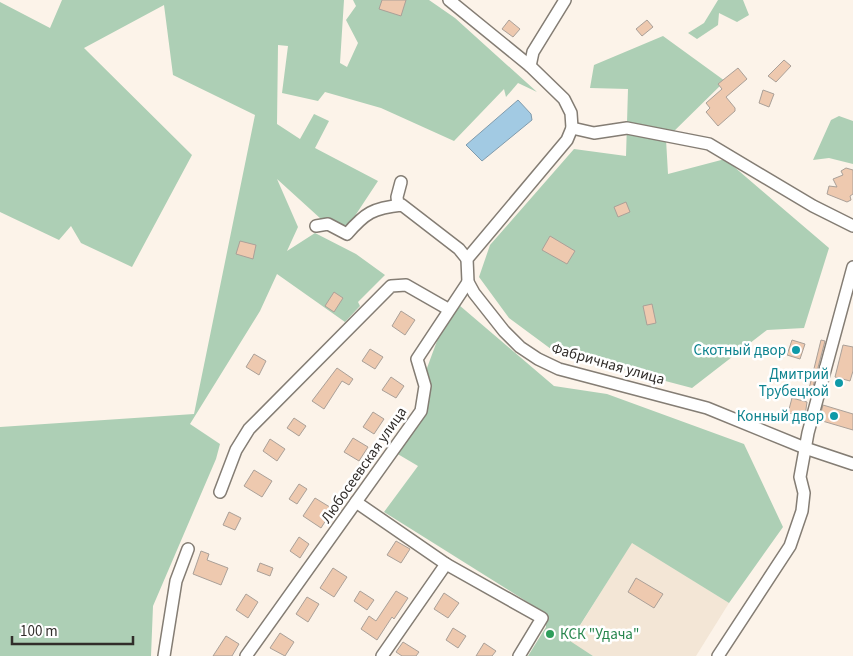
<svg xmlns="http://www.w3.org/2000/svg" width="853" height="656" viewBox="0 0 853 656" font-family="'Source Sans 3',sans-serif">
<rect width="100%" height="100%" fill="#fcf3e9"/>
<!-- built -->
<path fill="#f3e6d6" d="M632,542l97,61 -33,53h-103l-23,-14z"/>
<!-- green -->
<g fill="#adcfb5">
<path d="M62,0h282l-4,63 7,4 11,-24 -12,-23 10,-14 -3,-6h76l26,18 82,74 -19,-9 -12,14 -2,-8 -50,52 -73,-33 -56,-16 -7,9 -36,-8 6,-47 -10,-1 -1,79 23,15 14,-25 15,7 -14,27 63,33 -33,50 -24,-12 -44,-40 21,48 -11,24 28,-18 41,21 29,21 -27,27 2,4 -15,16 -68,-48 -17,37 -70,113 30,20 -4,15 -63,147 -2,50h-151v-229l194,-13 61,-299 -82,-40 -9,-70 -80,43 108,107 -60,112 -51,-24 -10,-17 -12,14 -59,-28v-210l50,26z"/>
<path d="M718,0h25l6,15 -12,7 -18,-9 -1,12 -21,14 -9,-6 16,-10z"/>
<path d="M663,36l62,45 -59,58 2,35 57,-15 104,89 -25,80 -37,2 -75,58 -137,-36 -46,-34 -30,-41 11,-32 84,-96 52,7 2,-67 -38,-1 4,-23z"/>
<path d="M839,116l14,5v43l-24,-6 -16,2 18,-40z"/>
<path d="M459,305l95,81 53,8 137,50 39,83 -54,76 -97,-60 -62,98 23,15h-65l18,-29 -1,-14 -161,-101 34,-46 -22,-13 31,-47v-38l17,-46z"/>
</g>
<!-- water -->
<path fill="#a2cae3" stroke="#809bac" d="M518,100l13,14 1,6 -50,41 -16,-16z"/>
<!-- building -->
<g fill="#eec9af" stroke="#aaa098">
<path d="M382,0h24l-5,16 -22,-7z"/>
<path d="M509,20l11,9 -7,8 -11,-8z"/>
<path d="M647,20l6,7 -11,9 -6,-7z"/>
<path d="M784,60l7,6 -15,16 -8,-6z"/>
<path d="M738,68l9,11 -21,18 9,11v3l-17,15 -12,-14 4,-4 -4,-5 16,-14 -4,-5z"/>
<path d="M763,90l11,4 -5,13 -10,-4z"/>
<path d="M846,168l7,2v24l-3,2 1,4 -4,2 -20,-8 2,-8 8,1 -4,-8 10,-4 -2,-4z"/>
<path d="M626,202l4,10 -12,5 -4,-10z"/>
<path d="M550,236l25,15 -8,13 -25,-14z"/>
<path d="M240,241l16,4 -3,14 -17,-5z"/>
<path d="M334,292l9,6 -9,14 -9,-6z"/>
<path d="M652,304l4,19 -9,2 -4,-19z"/>
<path d="M401,311l14,9 -10,15 -13,-9z"/>
<path d="M792,340l13,4 -5,15 -13,-4z"/>
<path d="M821,340l4,1 -14,53 -3,-1z"/>
<path d="M843,345l10,2v24l-3,10 -15,-4z"/>
<path d="M370,349l13,8 -8,12 -13,-8z"/>
<path d="M254,354l12,7 -7,14 -13,-8z"/>
<path d="M337,368l16,11 -4,6 -7,-4 -18,28 -12,-8z"/>
<path d="M391,377l13,9 -8,12 -14,-8z"/>
<path d="M792,398l15,4 -2,14 -17,-3z"/>
<path d="M823,405l30,9v16l-34,-10z"/>
<path d="M373,412l11,7 -10,15 -11,-7z"/>
<path d="M294,418l12,8 -7,10 -12,-8z"/>
<path d="M353,438l15,9 -9,14 -15,-9z"/>
<path d="M270,439l15,10 -8,12 -14,-10z"/>
<path d="M254,470l18,11 -10,16 -18,-11z"/>
<path d="M299,484l8,5 -10,15 -8,-5z"/>
<path d="M315,498l18,11 -12,19 -18,-12z"/>
<path d="M229,512l12,6 -6,12 -12,-5z"/>
<path d="M299,537l10,7 -9,14 -10,-7z"/>
<path d="M396,541l14,8 -9,14 -14,-8z"/>
<path d="M201,551l8,3 -2,6 21,8 -7,17 -28,-11z"/>
<path d="M260,563l13,5 -3,8 -13,-5z"/>
<path d="M333,568l14,9 -13,20 -14,-9z"/>
<path d="M636,578l27,16 -9,14 -26,-16z"/>
<path d="M360,591l14,9 -7,10 -13,-9z"/>
<path d="M396,591l12,7 -14,21 -2,-2 -15,23 -16,-11 8,-13 7,5z"/>
<path d="M444,593l15,10 -11,15 -14,-9z"/>
<path d="M246,594l12,8 -10,16 -12,-8z"/>
<path d="M307,597l12,7 -11,18 -12,-8z"/>
<path d="M453,628l13,8 -8,12 -12,-8z"/>
<path d="M280,633l14,9 -9,14 -15,-8z"/>
<path d="M226,636l13,8 -7,12h-19z"/>
<path d="M403,642l16,10 -3,4h-14l-6,-4z"/>
<path d="M484,643l12,8 -4,5h-16z"/>
</g>
<g fill="none" stroke-linecap="round" stroke-linejoin="round">
<defs>
<g id="minor">
<path d="M449,0l81,66 34,33 7,14 1,15 -5,12 -100,119 1,23 6,11 30,38 16,16 18,12 21,10 148,39 98,40 48,16"/>
<path d="M530,66l3,-14 32,-52"/>
<path d="M572,128l22,5 33,-5 82,16 104,62 40,20"/>
<path d="M398,205l-1,-8 4,-15"/>
<path d="M316,226l12,-2 19,10c18,-21 26,-26 55,-29l57,44 8,10"/>
<path d="M220,492l16,-42 13,-21 142,-143 15,-1 42,24"/>
<path d="M356,502l90,62 96,54 -23,38"/>
<path d="M164,656l12,-75 12,-32"/>
<path d="M246,656l175,-245 4,-25 -8,-27 51,-77"/>
<path d="M382,656l64,-92"/>
<path d="M718,656l72,-110 12,-35 2,-18 -4,-16 8,-44 45,-166"/>
</g>
</defs>
<!-- minor casing -->
<use href="#minor" stroke="#847d74" stroke-width="14"/>
<!-- minor -->
<use href="#minor" stroke="#fff" stroke-width="11"/>
</g>
<!-- markers -->
<g fill="#0f9aa8" stroke="#fff" stroke-width="2">
<circle cx="796" cy="350" r="5"/>
<circle cx="839" cy="383" r="5"/>
<circle cx="834" cy="416" r="5"/>
</g>
<circle fill="#2e9e5b" stroke="#fff" stroke-width="2" cx="550" cy="634" r="5"/>
<g text-anchor="middle" dominant-baseline="central" stroke-width="5" stroke-linejoin="round" paint-order="stroke">
<!-- culture labels -->
<g font-size="15" fill="#0d838f" stroke="#fff" text-anchor="end">
<text x="786" y="350">Скотный двор</text>
<text x="829" y="374">Дмитрий<tspan x="829" dy="17">Трубецкой</tspan></text>
<text x="824" y="416">Конный двор</text>
</g>
<!-- street labels -->
<g font-size="15" fill="#312d2a" stroke="#fff">
<text transform="translate(608 364) rotate(16)">Фабричная улица</text>
<text transform="translate(364 465) rotate(-55)">Любосеевская улица</text>
</g>
<!-- leisure labels -->
<g font-size="15" fill="#27864d" stroke="#fff" text-anchor="start">
<text x="560" y="634">КСК "Удача"</text>
</g>
</g>
<!-- scale -->
<path d="M12 636v8h121v-8" fill="none" stroke="#312d2a" stroke-width="2.5"/>
<text x="20" y="636" font-size="15" fill="#312d2a" stroke="#ffffff" stroke-width="4" paint-order="stroke">100 m</text>
</svg>
